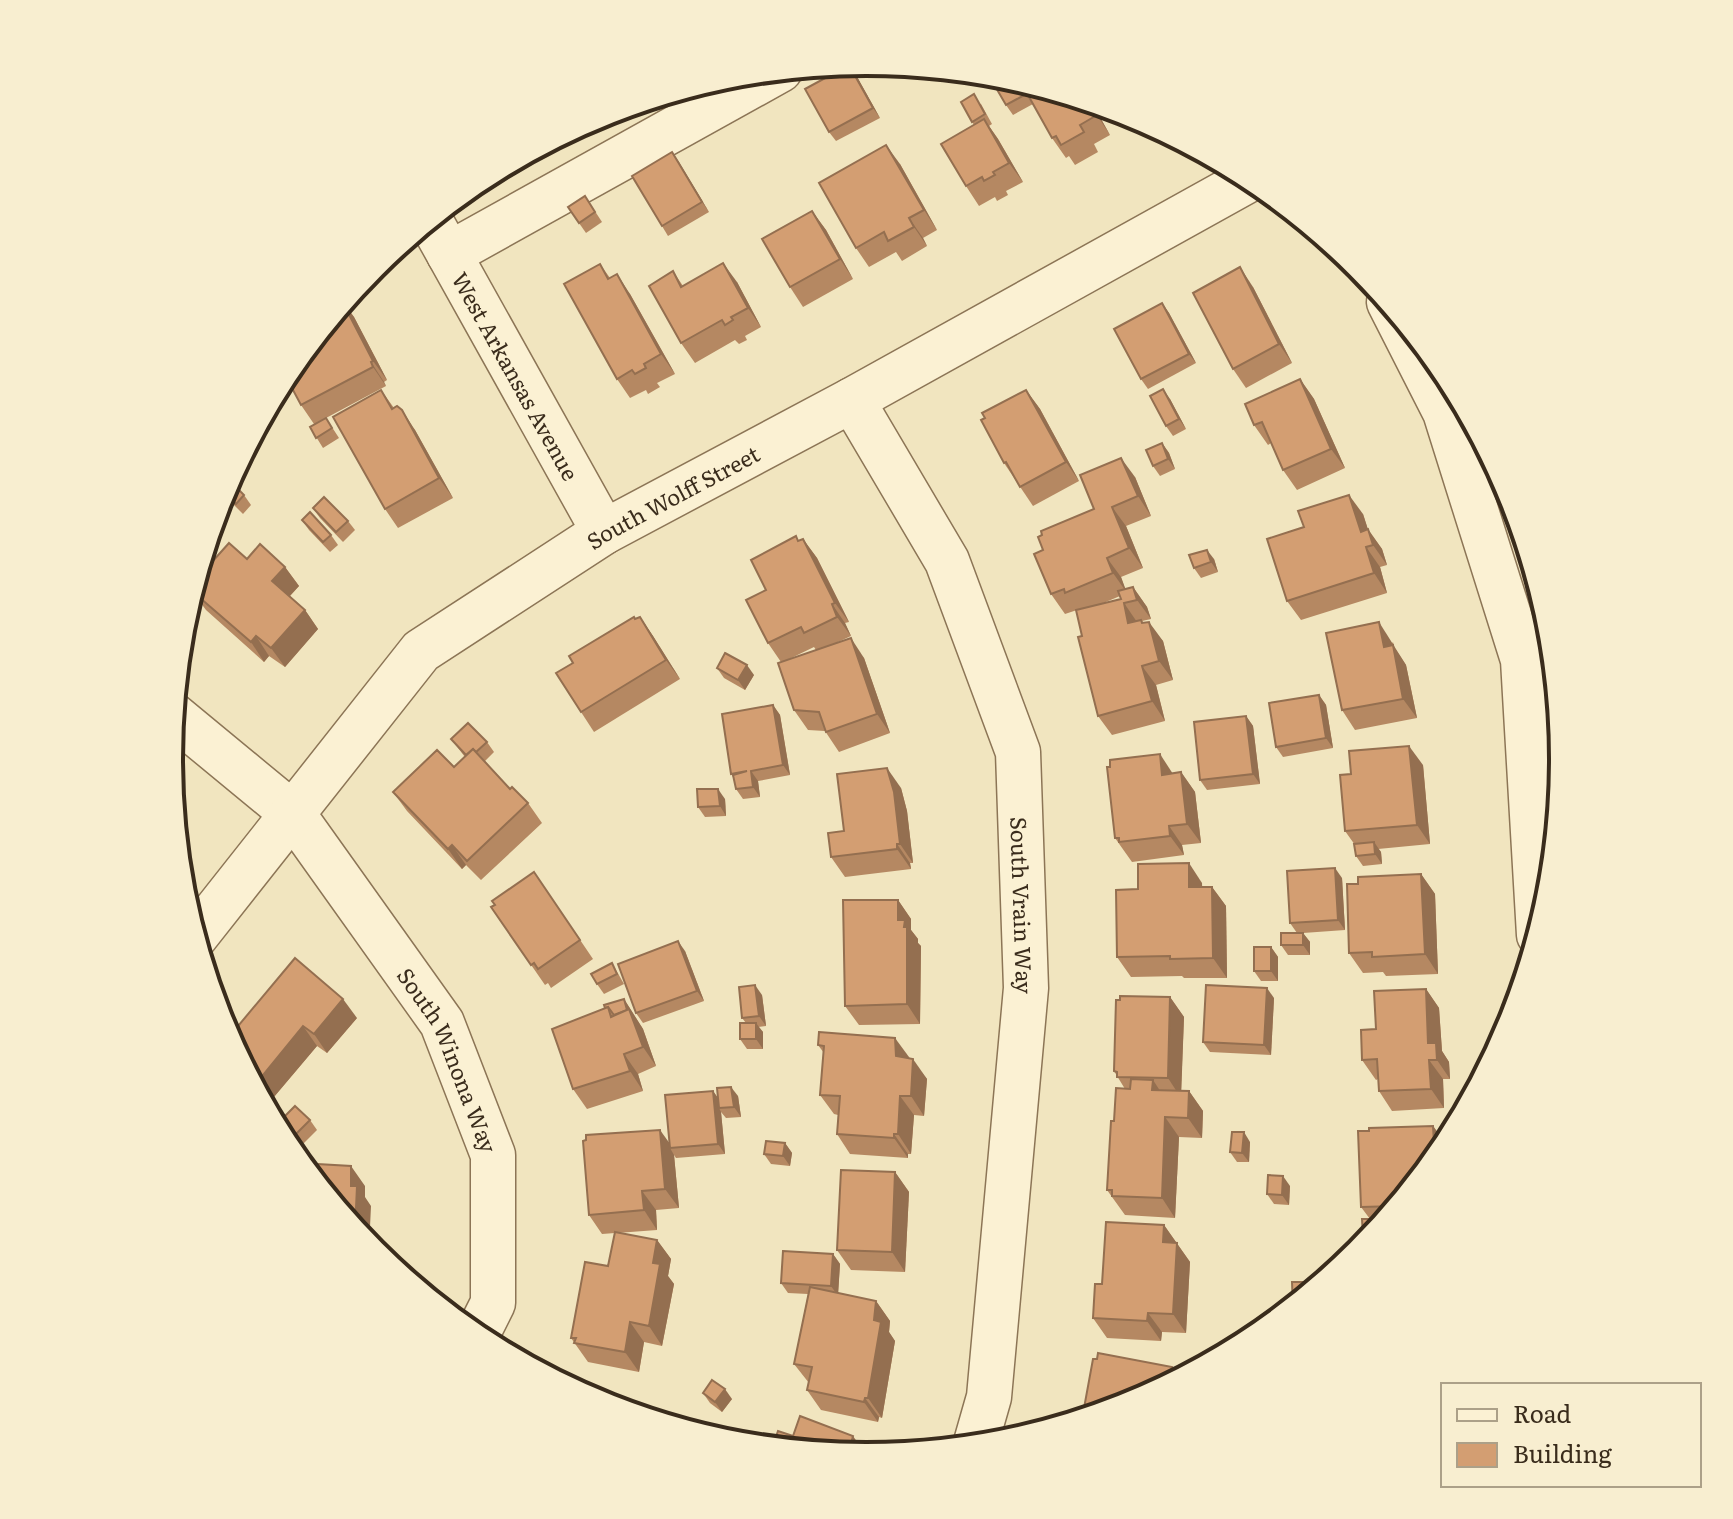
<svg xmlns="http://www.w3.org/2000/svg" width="1733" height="1519" viewBox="0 0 1733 1519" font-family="Literata,serif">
<rect width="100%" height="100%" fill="#f1e5bf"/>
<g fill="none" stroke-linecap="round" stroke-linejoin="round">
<defs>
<g id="minor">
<path id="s1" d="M430,220l174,312"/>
<path d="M449,254l331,-184"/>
<path d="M1389,302l56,110 78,248 16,275"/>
<path id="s2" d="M852,400l95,161 71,191 8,236 -37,409 -14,49"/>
<path id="s3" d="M173,715l120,99 149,209 51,132v148l-17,34"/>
<path id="s4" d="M195,937l226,-286 183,-119 248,-132 400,-222"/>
</g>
</defs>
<!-- minor casing -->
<use href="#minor" stroke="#8c7556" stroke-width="47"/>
<!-- minor -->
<use href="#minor" stroke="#fbf1d3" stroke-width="44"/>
</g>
<!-- wall -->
<g fill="#b58862" fill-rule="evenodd">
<path d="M849,65l7,10 24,43 -44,23 -7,-9z"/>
<path d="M1003,76l22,6 6,11 61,10 18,32 -16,9 4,8 -23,13 -6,-9 -3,2 -14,-20 -19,-34 -20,11 -7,-10z"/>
<path d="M961,102l20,2 11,20 -3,2 9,13 25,43 -17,9 2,4 -11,6 -2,-4 -16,9 -13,-20 8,-61z"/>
<path d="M615,110l-21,12 -1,-3 7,-4z"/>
<path d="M672,152l37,60 -41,24 -6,-10z"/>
<path d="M900,164l37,66 -14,8 4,8 -25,15 -6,-9 -27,15 -13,-19z"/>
<path d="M585,196l17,26 -16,11 -7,-10z"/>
<path d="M812,211l14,19 27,49 -50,28 -13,-20z"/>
<path d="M600,264l10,14 20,16 45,80 -18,9 3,4 -12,7 -2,-4 -16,8 -13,-19z"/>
<path d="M673,271l10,15 54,-4 24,45 -16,9 2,4 -8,4 -4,-4 -40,23 -14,-20z"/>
<path d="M1253,287l39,76 -46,25 -13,-19z"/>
<path d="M344,303l10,14 33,63 -3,2 2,4 -60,32 13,20 -16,10 -13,-21 4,-3 -13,-19 -14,-33z"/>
<path d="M1162,303l7,10 27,50 -48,26 -7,-10z"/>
<path d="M1300,379l14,20 31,69 -48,22 -14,-20 -12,-27 -3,2 -14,-20z"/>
<path d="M381,390l13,18 21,22 38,68 -55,30 -13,-19z"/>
<path d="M1026,390l14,19 39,72 -46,25 -29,-43z"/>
<path d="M1170,399l16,30 -13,7 -7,-10z"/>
<path d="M1162,443l7,10 6,16 -15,7 -7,-10z"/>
<path d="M1135,477l16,39 -25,10 17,42 -22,9 4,12 8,-2 14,20 4,12 -9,2 21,20 10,39 -17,5 9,36 -53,14 -14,-19 -21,-106 -12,4 -14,-20 -8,-44zM1120,596l1,3 -20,5z"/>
<path d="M229,480l15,15 7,10 -8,9 -16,-16 -5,-6z"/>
<path d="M313,508l35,13 7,9 -12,12 -23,-24z"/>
<path d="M1363,514l5,16 14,19 5,16 -7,2 7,26 -86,27 -14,-19z"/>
<path d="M302,520l29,15 7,10 -8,7 -21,-22z"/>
<path d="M803,539l14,19 32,64 -4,1 6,13 -13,6 26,16 26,75 -51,19 -14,-21 -17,-1 -14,-20 -13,-48 -13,-19 -2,-53 33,-49zM814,647l2,3 -33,12z"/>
<path d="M247,559l38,8 14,19 -9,10 15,14 13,19 -33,38 -16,-11 -5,6 -58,-52 -14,-19 3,-10z"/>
<path d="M1214,559l4,13 -17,6 -7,-10z"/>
<path d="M640,617l13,19 27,43 -86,53 -13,-20 -8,-49z"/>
<path d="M1393,642l1,5 12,18 11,53 -62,12 -13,-20z"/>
<path d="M717,668l37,7 -9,15 -21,-12z"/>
<path d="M1319,695l7,10 7,43 -50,9 -7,-10z"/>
<path d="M773,705l7,10 10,60 -32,6 2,16 -17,2 -7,-10 -3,-12 -2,-3z"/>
<path d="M1246,716l7,10 7,58 -53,6 -7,-10z"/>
<path d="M451,739l36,3 7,10 -9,9 25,28 18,14 14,20 -61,57 -15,-15 -4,4 -55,-58 -14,-19 61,-25 11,-10z"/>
<path d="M1423,765l7,79 -52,5 3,3 1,12 -19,2 -7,-10 -1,-11 -10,-14z"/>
<path d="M1181,772l14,20 6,51 -19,2 2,10 -52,7 -17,-24 58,-65z"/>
<path d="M901,788l6,23 6,52h-3l1,6 -66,8 -14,-20 13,-26z"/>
<path d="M725,799l1,17 -21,1 -7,-10z"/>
<path d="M534,872l59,87 -42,29 -3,-5 -3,2 -54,-78z"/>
<path d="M1421,874l14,20 3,80 -52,2 -3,-4 -20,1 -14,-20 9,-69z"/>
<path d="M1342,878l3,52 -42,3 7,9v13h-22l-7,-10 16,-12 -7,-10z"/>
<path d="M1202,883v4h10l14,19 1,72h-43l-2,-2 -51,1 -14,-20 21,-68z"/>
<path d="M898,900l13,19v11l7,9v4l3,3 -1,78 -61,1 -14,-19z"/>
<path d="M1271,947l7,10v24h-17l-7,-10z"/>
<path d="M685,951l19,50 -61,22 -7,-10z"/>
<path d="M612,963l12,21 -20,10 -7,-10z"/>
<path d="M1426,989l13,19 3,43 7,11 1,17h-7l1,29 -52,3 -13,-20 -1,-12 -2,1 -14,-20 14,-31z"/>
<path d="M762,995l4,31 -8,1 5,5v17h-16l-7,-10 6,-16 -4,-5z"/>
<path d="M1170,997l14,20 -3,74h8l14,20 -1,27 -23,-1 -4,81 -50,-3 -18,-25 7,-69 11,-32 -11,-18z"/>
<path d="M1274,998l-3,57 -61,-3 -7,-10z"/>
<path d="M624,999l19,30 13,37 -18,8 5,17 -56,18 -14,-20 32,-81z"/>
<path d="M357,1018l-30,35 -10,-7 -49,58 -8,-7 -32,-59z"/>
<path d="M818,1045l91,12 18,22 -3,37 -10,-1 -3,39h-3v4l-58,-4 -13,-20 1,-19 -4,-1 -14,-19 4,-42z"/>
<path d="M713,1091l5,7 20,-2 3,21 -15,1 -5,-6 4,42 -49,4 -2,-3 5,53 -23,2 1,20 -40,3 40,7 14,19 -3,17 6,8 -12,62 -18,-4 -5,30 -51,-10 -17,-24 37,-72 7,-33 -13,1 -13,-19 80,-73z"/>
<path d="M310,1120l7,10 -17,17 -15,-15 -6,-10z"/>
<path d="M1433,1126l14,19 -1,2 -78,96 -5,-7 7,-17 -9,-12z"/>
<path d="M1250,1142l-1,20h-12l-7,-10z"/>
<path d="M785,1143l7,10 -2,13 -19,-2 -7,-10z"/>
<path d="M895,1172l14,20 -4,80 -54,-2 -14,-20z"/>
<path d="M1290,1186l-1,19 -15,-1 -7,-10z"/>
<path d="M1164,1225l26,37 -4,71 -24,-1 -1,9 -54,-3 -14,-20 9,-34z"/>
<path d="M833,1254l7,10 -2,29 38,8 14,20 -1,11 6,9 -13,77 -3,-1 -1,5 -57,-12 -14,-20 2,-7 -15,-19 14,-70 -20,-1 -7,-10z"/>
<path d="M703,1393l29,6 -10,13 -12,-9z"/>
</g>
<!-- shaded-wall -->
<g fill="#946f50">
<path d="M849,65l7,10 24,43 -7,-10z"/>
<path d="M1089,102l3,1 18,32 -13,-20z"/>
<path d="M984,119l14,20 25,43 -14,-19z"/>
<path d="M886,145l14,19 37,66 -13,-20z"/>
<path d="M672,152l7,10 30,50 -7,-10z"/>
<path d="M812,211l14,19 27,49 -13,-20z"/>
<path d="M909,218l14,20 4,8 -13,-19z"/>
<path d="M723,263l14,19 24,45 -13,-19z"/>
<path d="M1240,267l13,20 39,76 -13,-19z"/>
<path d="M617,274l13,20 45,80 -14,-20z"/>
<path d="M343,303l11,14 33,63 -14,-19z"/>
<path d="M1162,303l7,10 27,50 -7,-9z"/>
<path d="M371,362l13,20 2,4 -13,-19z"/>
<path d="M1300,379l14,20 31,69 -14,-19z"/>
<path d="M1163,389l7,10 16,30 -7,-10z"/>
<path d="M1026,390l14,19 39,72 -13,-19z"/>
<path d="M402,410l13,20 38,68 -14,-20z"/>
<path d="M1162,443l7,10 6,16 -7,-10z"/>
<path d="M1121,458l14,19 16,39 -13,-20z"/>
<path d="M1349,495l14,19 10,31 -12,-13z"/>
<path d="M1112,507l14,19 17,42 -14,-20z"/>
<path d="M1368,529l14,20 5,16 -14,-20z"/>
<path d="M803,539l14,19 32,64 -14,-19z"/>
<path d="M1366,547l14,20 7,26 -13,-20z"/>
<path d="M1207,550l7,9 4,13 -7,-10z"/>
<path d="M1107,558l14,19 6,16 -14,-20z"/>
<path d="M285,567l14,19 -13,14 -14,-19z"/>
<path d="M1133,587l14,20 4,12 -14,-19z"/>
<path d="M1124,603l13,19 -9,1z"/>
<path d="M832,604l13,19 6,13 -14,-19z"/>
<path d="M305,610l13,19 -33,38 -14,-19z"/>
<path d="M640,617l13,19 27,43 -14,-19z"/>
<path d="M1141,620l12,18 -4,-16 14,19 10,39 -14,-19z"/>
<path d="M1379,622l27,43 11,53 -14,-19 -19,-52z"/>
<path d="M256,636l13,20 -5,6 -13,-20z"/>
<path d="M851,638l13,20 26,75 -13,-19z"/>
<path d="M747,665l7,10 -9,15 -7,-10z"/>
<path d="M1142,666l14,19 9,36 -13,-20z"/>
<path d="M1319,695l7,10 7,43 -7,-10z"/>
<path d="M773,705l7,10 10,60 -7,-10z"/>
<path d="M1246,716l7,10 7,58 -7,-10z"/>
<path d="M1409,746l14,19 7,79 -13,-19z"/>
<path d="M1160,754l13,20 -11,1z"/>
<path d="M887,768l14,20 6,23 6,52 -13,-19z"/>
<path d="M751,771l7,10 2,16 -7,-10z"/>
<path d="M1181,772l14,20 6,51 -14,-19z"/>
<path d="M718,789l7,10 1,17 -6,-10z"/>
<path d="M1169,826l13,19 2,10 -14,-19z"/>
<path d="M1374,842l7,10 1,12 -7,-10z"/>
<path d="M897,844l13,19 1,6 -14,-20z"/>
<path d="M452,845l14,20 -4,4 -14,-20z"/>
<path d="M1189,863l13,20 1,23 -14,-19z"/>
<path d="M1335,868l7,10 3,52 -7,-10z"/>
<path d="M1421,874l14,20 3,80 -13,-20z"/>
<path d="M1212,887l14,19 1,72 -14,-20z"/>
<path d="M898,900l13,19v11l7,9v4l3,3 -1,78 -13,-20 -9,-84z"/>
<path d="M1303,933l7,9v13l-7,-10z"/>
<path d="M678,941l7,10 19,50 -7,-10z"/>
<path d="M1271,947l7,10v24l-7,-10z"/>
<path d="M755,985l7,10 4,31 -7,-10z"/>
<path d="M1267,988l7,10 -3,57 -7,-10z"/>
<path d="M1426,989l13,19 3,43 7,11 1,17 -13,-19 -9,-17z"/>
<path d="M1170,997l14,20 -3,81 -13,-20z"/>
<path d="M343,999l14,19 -30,35 -13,-19z"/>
<path d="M624,999l19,30 13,37 -13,-19 -15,-35z"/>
<path d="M756,1023l7,9v17l-7,-10z"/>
<path d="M303,1026l14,20 -49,58 -13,-19z"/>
<path d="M895,1038l14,19v19l-13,-20z"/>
<path d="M624,1054l14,20 5,17 -13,-20z"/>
<path d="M913,1059l14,20 -3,37 -13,-20z"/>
<path d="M1429,1060l14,19 1,29 -13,-19z"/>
<path d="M1153,1080l13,20 -14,-10z"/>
<path d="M731,1087l7,9 3,21 -7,-10z"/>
<path d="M713,1091l7,10 -1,7 2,4 4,42 -7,-10z"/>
<path d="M1189,1091l14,20 -1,27 -14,-20z"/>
<path d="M900,1096l14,19 -3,39 -13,-20z"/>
<path d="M1165,1117l14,20 -4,81 -13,-20z"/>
<path d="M1433,1126l14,20 -12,15z"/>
<path d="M660,1130l13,18h-3l4,7 5,53 -14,-19z"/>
<path d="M1244,1132l6,10 -1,20 -7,-9z"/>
<path d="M894,1134l14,20v4l-14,-20z"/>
<path d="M785,1143l7,10 -2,13 -7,-10z"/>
<path d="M351,1166l14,20v11l6,9 -2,42 -14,-17 -4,-45z"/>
<path d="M895,1172l14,20 -4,80 -13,-20z"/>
<path d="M1283,1176l7,10 -1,19 -7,-10z"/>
<path d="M642,1191l14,19 1,20 -13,-20z"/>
<path d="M1164,1225l26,37 -4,71 -13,-19 -10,-72z"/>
<path d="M657,1240l14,19 -3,17 6,8 -12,62 -13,-20 4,-63z"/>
<path d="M833,1254l7,10 -2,32 -7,-10z"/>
<path d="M876,1301l14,20 -1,11 6,9 -13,77 -14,-20z"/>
<path d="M1148,1313l14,19 -1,9 -14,-20z"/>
<path d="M630,1322l14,20 -5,30 -14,-20z"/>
<path d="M1172,1367l9,12 -12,6z"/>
<path d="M725,1389l7,10 -10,13 -7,-10z"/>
<path d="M865,1398l14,19 -1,5 -14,-20z"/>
<path d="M853,1436l14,20v1l-17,-2z"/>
</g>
<!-- building -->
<g fill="#d39e72" stroke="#946f50" stroke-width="2">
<path d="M849,65l24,43 -44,24 -24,-43z"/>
<path d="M988,74l15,2 21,6 6,10 -24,13z"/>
<path d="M1041,87l48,15 8,13 -17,10 4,7 -23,13 -5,-9 -4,2 -24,-43z"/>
<path d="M974,94l11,20 -13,8 -11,-20z"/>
<path d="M984,119l25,44 -16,9 2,3 -11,6 -2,-4 -16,9 -25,-42z"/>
<path d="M886,145l38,65 -15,8 5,9 -26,14 -4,-9 -28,16 -37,-65z"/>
<path d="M672,152l30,50 -40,24 -30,-50z"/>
<path d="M585,196l10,16 -16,11 -11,-16z"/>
<path d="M812,211l28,48 -50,28 -28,-48z"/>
<path d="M723,263l25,45 -17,9 2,3 -8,5 -3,-5 -41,23 -32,-57 24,-15 8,16z"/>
<path d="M600,264l8,15 9,-5 44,80 -17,10 2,4 -11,6 -3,-4 -15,9 -53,-95z"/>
<path d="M1240,267l39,77 -46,25 -40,-76z"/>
<path d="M343,303l30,58 -2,1 2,5 -72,38 -16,-30z"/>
<path d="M1162,303l27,51 -48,25 -27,-50z"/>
<path d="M1300,379l31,70 -48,21 -21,-48 -8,3 -9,-21z"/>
<path d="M1163,389l16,30 -13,7 -16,-30z"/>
<path d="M381,390l11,19 5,-3 5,4 37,68 -54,31 -52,-92z"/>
<path d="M1026,390l40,72 -46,25 -14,-25 -2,1 -23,-43 4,-2 -3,-5z"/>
<path d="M326,418l6,10 -16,10 -6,-11z"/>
<path d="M1162,443l6,16 -15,7 -7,-16z"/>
<path d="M1121,458l17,38 -26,11 17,41 -22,10 6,15 -48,20 -1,-4 -13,5 -17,-40 9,-4 -5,-13 4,-2 -1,-4 53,-22 -14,-34z"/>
<path d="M229,480l15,15 -8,9 -13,-13z"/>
<path d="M1349,495l12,37 7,-3 5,16 -7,2 8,26 -87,28 -20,-62 37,-12 -6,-16z"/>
<path d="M324,497l24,24 -12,11 -23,-24z"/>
<path d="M310,512l21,23 -8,7 -21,-22z"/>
<path d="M796,536l2,5 5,-2 32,64 -3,1 5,13 -33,16 -3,-6 -33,16 -22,-43 20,-10 -15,-30z"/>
<path d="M229,543l18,16 13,-15 25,23 -13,14 33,29 -34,38 -15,-12 -5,6 -59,-51 3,-3 -1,-1 1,-6z"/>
<path d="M1207,550l4,12 -17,6 -5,-13z"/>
<path d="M1133,587l4,13 -13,3 4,20 13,-3 1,3 7,-1 10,39 -17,5 10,35 -54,15 -20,-79 4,-1 -6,-26 45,-11 -3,-8z"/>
<path d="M634,617l1,2 5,-2 26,43 -85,52 -25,-39 17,-10 -4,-7z"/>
<path d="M1379,622l5,25 9,-2 10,54 -61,11 -16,-77z"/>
<path d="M851,638l26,76 -51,18 -7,-20 -25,-2 -16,-47z"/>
<path d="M725,653l22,12 -9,15 -21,-12z"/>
<path d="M1319,695l7,43 -50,9 -7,-44z"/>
<path d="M773,705l10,60 -32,6 2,16 -17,2 -3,-14 14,-4 -16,3 -9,-60z"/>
<path d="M1246,716l7,58 -53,6 -6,-58z"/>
<path d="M468,723l19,19 -11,10 -3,-3 -7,6 -15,-16z"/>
<path d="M1409,746l8,79 -72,6 -5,-56 11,-1 -2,-23z"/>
<path d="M473,749l37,40 2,-2 16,16 -61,58 -15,-16 -4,4 -55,-57 44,-42 17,17z"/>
<path d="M1160,754l2,21 19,-3 6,52 -18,2 1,10 -51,6v-4h-4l-8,-71h3v-7z"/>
<path d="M887,768l7,24 6,52h-3v5l-66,8 -3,-24 16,-2 -7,-57z"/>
<path d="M697,789h21l2,17 -22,1z"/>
<path d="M1374,842l1,12 -19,2 -2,-12z"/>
<path d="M1189,863v24h23l1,71 -43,1v-3l-53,1 -1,-67 22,-1v-25z"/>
<path d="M1335,868l3,52 -48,3 -3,-52z"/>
<path d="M534,872l46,68 -42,29 -4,-6 -3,2 -40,-58 4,-2 -3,-4z"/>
<path d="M1421,874l4,80 -53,3v-5l-23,1 -2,-69h11v-7z"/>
<path d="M843,900h55v20h7l-1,7h3v77l-62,2z"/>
<rect x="1281" y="933" width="22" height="12"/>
<path d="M678,941l19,50 -61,22 -18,-49z"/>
<rect x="1254" y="947" width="17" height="24"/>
<path d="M295,958l48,41 -29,35 -11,-8 -48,59 -3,-2 -24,-45z"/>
<path d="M612,963l5,11 -20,10 -6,-10z"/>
<path d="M755,985l4,31 -17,2 -3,-31z"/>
<path d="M1206,985l61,3 -3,57 -61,-3z"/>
<path d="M1426,989l2,54h8l1,17h-8l2,29 -52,2 -2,-32 -15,1 -1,-30 15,-1 -2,-38z"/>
<path d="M1120,996l50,1 -2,81 -51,-1v-5l-3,-1 2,-71h4z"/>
<path d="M624,999l3,11 -13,5 -6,-8 -3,1 -1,-3z"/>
<path d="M608,1007l3,10 18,-8 14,38 -19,7 6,17 -57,18 -21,-60z"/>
<rect x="740" y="1023" width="16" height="16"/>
<path d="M819,1032l76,6 1,18 17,3 -2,37h-11l-2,38h-4v4l-57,-4 3,-38 -20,-1 4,-49 -6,-1z"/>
<path d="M1131,1079l22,1 -1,10 37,1 -1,27 -23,-1 -3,81 -50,-2v-6h-5l4,-69h3l2,-33 14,1z"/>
<path d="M731,1087l3,20 -15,1 -2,-20z"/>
<path d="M713,1091l5,53 -48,4 -5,-53z"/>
<path d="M295,1106l15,14 -17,17 -14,-15z"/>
<path d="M1433,1126l2,35 -37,45 -37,1 -3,-76h11v-3z"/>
<path d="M660,1130l5,59 -23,2 2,19 -55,5 -6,-74 3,-1v-5z"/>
<path d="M1232,1132h12l-2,21 -12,-1z"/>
<path d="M766,1141l19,2 -2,13 -19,-2z"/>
<path d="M300,1163l51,3v20h6l-2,45z"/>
<path d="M841,1170l54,2 -3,80 -55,-2z"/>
<path d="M1268,1175l15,1 -1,19 -15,-1z"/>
<path d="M1362,1219h25l-13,16 -11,1z"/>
<path d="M1106,1222l58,3 -1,17 14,1 -4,71 -25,-1 -1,8 -54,-3 2,-34h7z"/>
<path d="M615,1232l42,8 -4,23 7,1 -11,62 -19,-4 -5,30 -51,-9 2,-5h-5l14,-76 23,4z"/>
<path d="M783,1251l50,3 -2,32 -50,-3z"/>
<path d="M1292,1282h21l1,9 -21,17z"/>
<path d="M810,1287l66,14 -2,19 7,2 -13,76h-3l-1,4 -57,-12 5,-23 -18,-3z"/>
<path d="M1098,1353l74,14 -3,18 -36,19 -51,15 11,-60h4z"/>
<path d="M712,1380l13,9 -10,13 -12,-9z"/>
<path d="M800,1416l53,20 -1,4 3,2 -5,13 -78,-7 6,-17 15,5z"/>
</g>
<g text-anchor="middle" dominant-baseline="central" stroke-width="8" stroke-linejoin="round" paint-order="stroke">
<!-- street labels -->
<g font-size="22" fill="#3a2c1c" stroke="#f8eed0">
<text stroke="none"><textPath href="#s1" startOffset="178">West Arkansas Avenue</textPath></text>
<text stroke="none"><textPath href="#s4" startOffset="660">South Wolff Street</textPath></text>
<text stroke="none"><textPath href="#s2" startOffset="544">South Vrain Way</textPath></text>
<text stroke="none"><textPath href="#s3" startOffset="448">South Winona Way</textPath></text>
</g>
</g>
<!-- crop -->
<path d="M0 0H1733V1519H0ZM183 759a683 683 0 1 1 1366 0a683 683 0 1 1-1366 0Z" fill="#f8eed0" fill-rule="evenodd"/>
<path fill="none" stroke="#3a2c1c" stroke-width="4" d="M183 759a683 683 0 1 1 1366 0a683 683 0 1 1-1366 0Z"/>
<!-- legend -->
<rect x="1441" y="1383" width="260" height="104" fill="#f8eed0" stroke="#aca088" stroke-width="2"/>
<rect x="1457" y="1409" width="40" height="12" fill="#fbf1d3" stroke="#aca088" stroke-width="2"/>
<text x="1513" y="1423" font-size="24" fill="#3a2c1c">Road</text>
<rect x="1457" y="1443" width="40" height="24" fill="#d39e72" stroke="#aca088" stroke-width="2"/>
<text x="1513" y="1463" font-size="24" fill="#3a2c1c">Building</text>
</svg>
